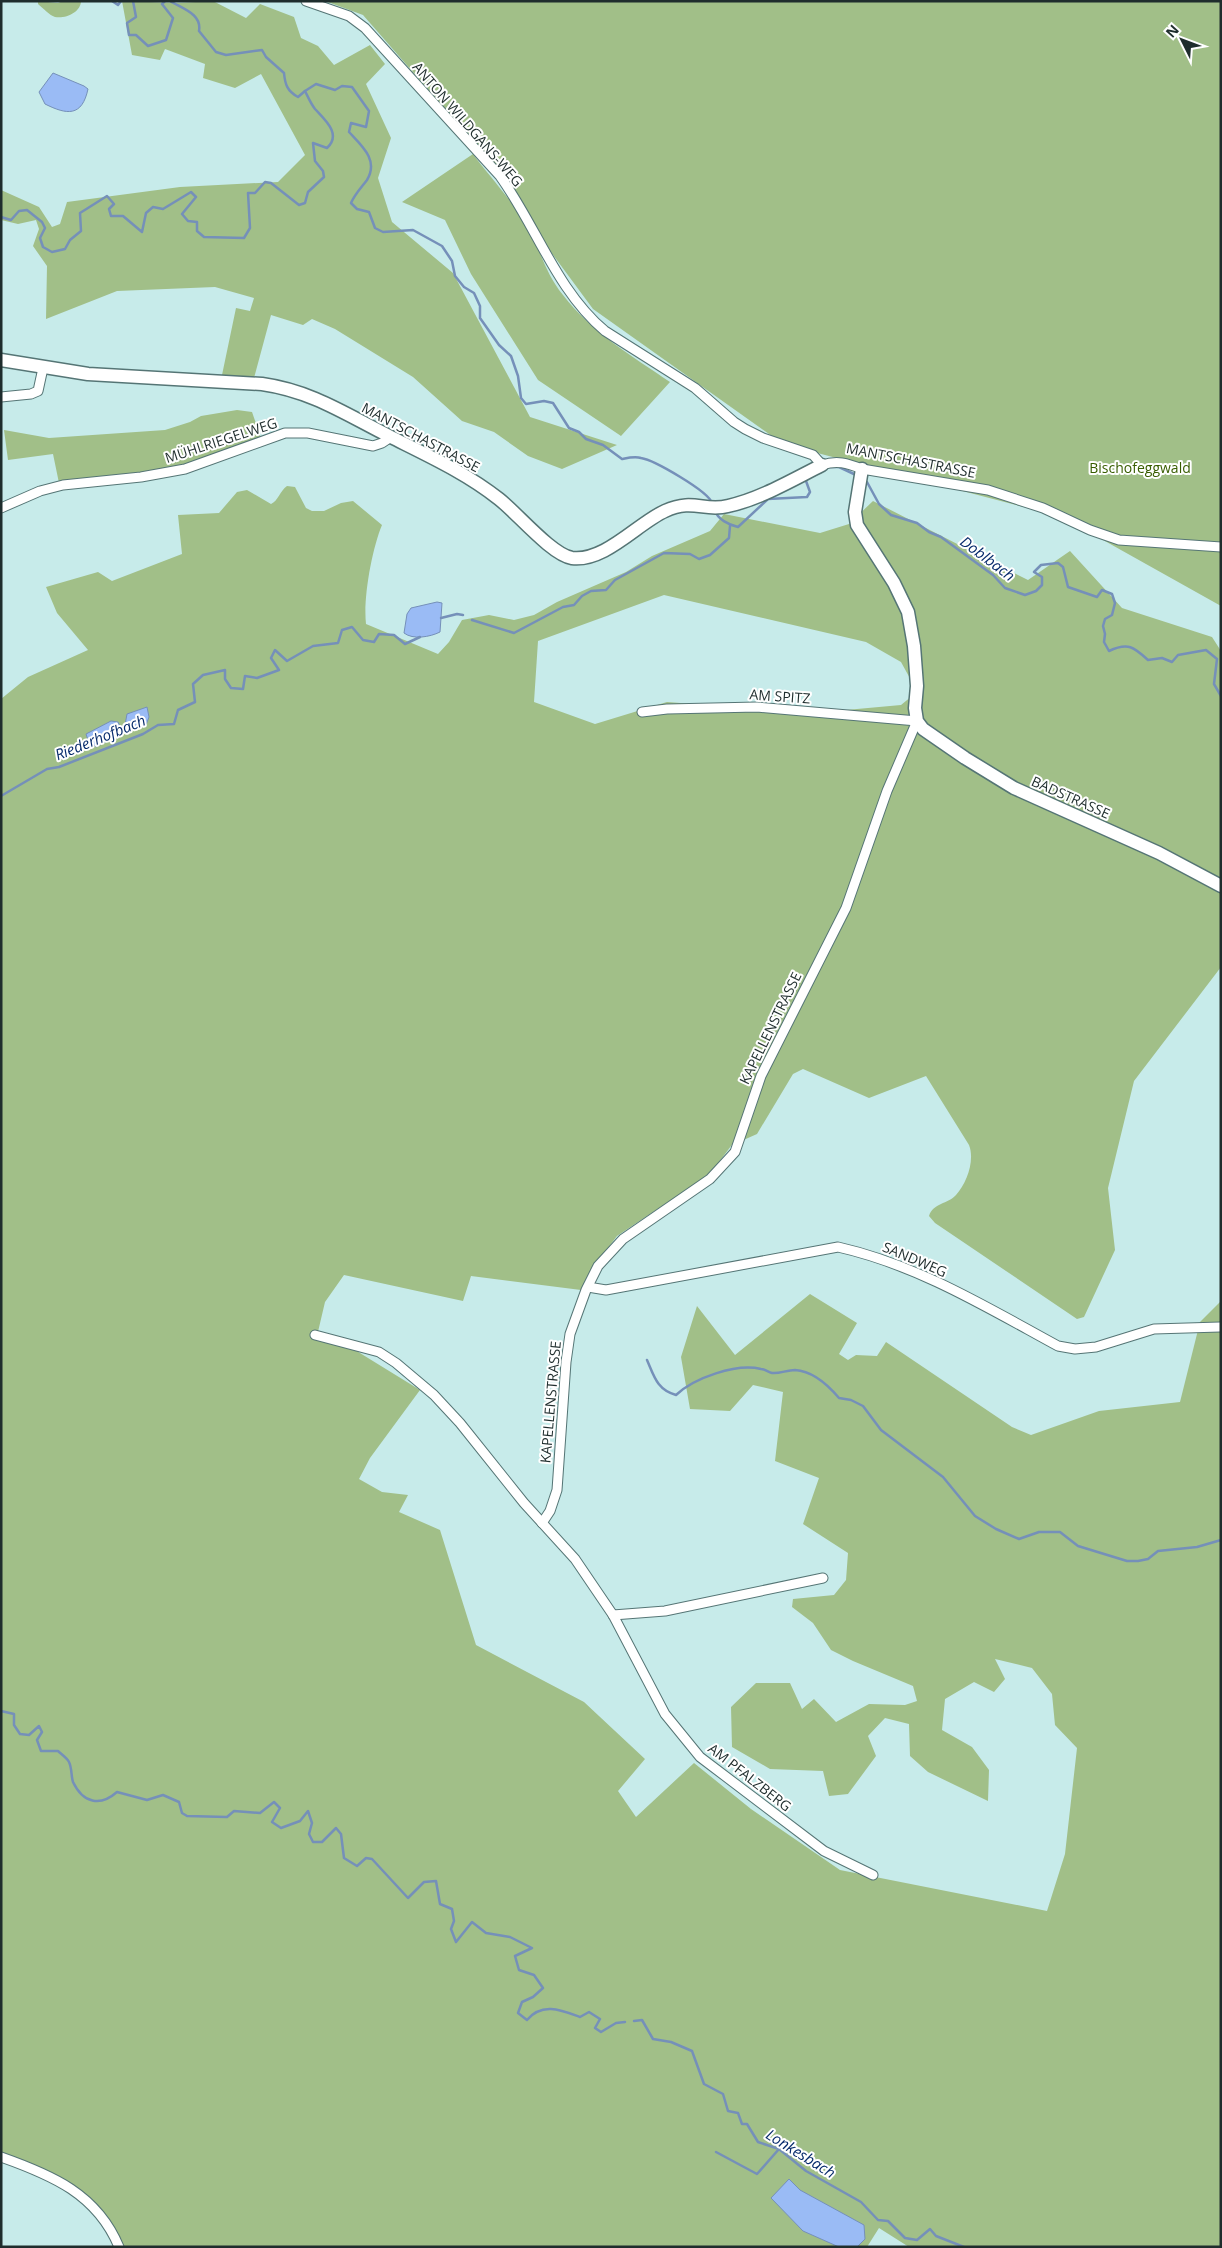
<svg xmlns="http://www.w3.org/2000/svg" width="1222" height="2248" viewBox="0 0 1222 2248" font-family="'Open Sans',sans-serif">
<rect width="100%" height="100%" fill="#c7ebea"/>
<!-- green -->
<g fill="#a1bf88" fill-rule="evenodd">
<path d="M38,1l20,2 5,-2h18c0,11 -15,18 -26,16 -6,-2 -12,-9 -17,-13z"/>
<path d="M122,1l55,2 36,-2 33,17 14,-14 34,13 7,21 17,8 16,19 36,-20 15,19 -19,20 25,54 -13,40 14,44 61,51 77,144 87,28 -55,24 -34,-13 -34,-24 -32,-11 -49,-44 -78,-48 -23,-10 -9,6 -32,-10 -17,63 -32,-3 14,-67 14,3 4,-13 -39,-11 -98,4 -71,28 1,-53 -14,-20 6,-17 -3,-9 -18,4 -17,-4v-30l38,17 13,20 8,-3 7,-22 113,-15 98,-5 27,-27 -44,-81 -26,14 -32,-10 2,-14 -40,-15 -5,11 -28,-5z"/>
<path d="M325,1h896v605l-159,-89 -279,-73 -190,-135 -147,-199 -83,-95z"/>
<path d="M473,154c16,22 42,50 55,73 13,24 17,46 35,68 28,37 69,61 107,87l-49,54 -83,-56 -67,-106 -26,-54 -43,-18z"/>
<path d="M237,410l15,2 9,26 -77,28 -17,4 -108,13 -6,-29 -45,6 -4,-30 45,8 116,-8 25,-8 11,-6z"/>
<path d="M287,486l8,1 11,21 6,3h12l17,-8 12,-2 29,24c-10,24 -19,73 -16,99l72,30 11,-12 13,-22 27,-5 25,5 20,-5 23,-13 69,-30 26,-16 58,-25 14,-17 96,19 29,-9 24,-23 155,79 42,-29 52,57 90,29 9,14v316l-87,114 -26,107 7,62 -31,67 -7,2 -142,-96 -6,-7c4,-13 19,-12 27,-21 11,-12 19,-35 13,-50l-43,-69 -57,22 -66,-29 -10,5 -36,60 -18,8h-5l-24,32 -93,62 -25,33 -11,21 -110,-14 -8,25 -119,-26 -19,27 -8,34 38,14 65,40 -50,68 -11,21 23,13 26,3 -9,17 41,18 36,115 108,57 61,57 -27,32 18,26 58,-54 57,46 89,61 207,41 18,-57 12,-106 -22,-23 -3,-31 -20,-26 -37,-9 10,20 -11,13 -20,-10 -29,17 -3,31 30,17 17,23 -1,31 -60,-29 -18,-16 -1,-32 -24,-6 -17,18 8,20 -28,38 -19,2 -6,-25 -53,-2 -38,-22 -1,-40 25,-24h34l12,26 12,-10 22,23 33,-18 36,1 12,-4 -4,-15 -60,-25 -22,-11 -18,-27 -21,-16 1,-8 41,-4 12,-15 2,-27 -45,-29 16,-46 -44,-17 8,-69 -30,-7 -23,26 -40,-2 -9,-52 16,-51 38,49 75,-61 47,29 -18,31 9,6 8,-5 21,1 9,-14 126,85 19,8 68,-24 81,-9 20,-80 21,-21v946h-312l-30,-19 -12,19h-748l-33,-49 -70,-36 -15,-11v-1452l27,-22 60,-27 -31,-37 -11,-26 52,-15 14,9 70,-27 -4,-39 41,-2 18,-21 10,-2 24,14c7,-3 9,-13 16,-18zM664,595l202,47 35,20 11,20v14l-11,9 -88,8 -146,-11 -72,22 -61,-22 4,-61z"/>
</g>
<!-- water -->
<g fill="#9abbf5" stroke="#7590b9">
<path d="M53,73l31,13 4,3c-6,28 -21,26 -43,15l-6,-12z"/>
<path d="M437,602l5,1 -2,29c-10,5 -27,8 -36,1l3,-19 4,-6z"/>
<path d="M147,707l2,10 -3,8 -16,5 -5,-5 2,-11z"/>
<path d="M111,721l7,1 5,11 -27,14 -8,-7 -2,-6z"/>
<path d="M789,2179l11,11 64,35 1,14 -8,8h-18l-36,-16 -32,-33z"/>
</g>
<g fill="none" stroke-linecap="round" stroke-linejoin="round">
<!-- stream -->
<g stroke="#7590b9" stroke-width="2.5">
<path d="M112,1l6,4 3,-4"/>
<path d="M133,1l3,16 -9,6 2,12h7l12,11 18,-6 7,-22 -11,-14 3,-3"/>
<path d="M170,1c13,8 32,13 29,30l17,21 10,3 36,-5 4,7 18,16c1,11 3,18 14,24l7,-6"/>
<path d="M1,217l10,3 8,-9 8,-1 15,12 3,6 -5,10 3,9 9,5 13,-3 5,-9 11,-9 -1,-18 27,-17 7,8 -5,5 2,7h12l19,16 4,-19 7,-6 10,2 28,-17 5,5 -14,17 6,7 9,1v9l7,6 40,1 6,-10 -2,-35h7l10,-11 6,1 28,22 6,-2 3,-11 16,-15 -1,-6 -8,-10 -2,-18 14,5c15,-14 -2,-28 -12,-39 -4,-5 -7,-12 -10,-18l11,-7 19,6 7,-4 10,1 17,24 -3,16 -15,-4 -2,9c13,14 30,28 18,48 -6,8 -12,14 -16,23l6,6 12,3 6,16 8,4 30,-2 29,16 10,15 3,15 9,11 10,6 6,13v12l19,27 12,11 7,20 3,22 5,6 18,-3 9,2 16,25 10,4 7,7 17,6 19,14c5,-1 13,-3 19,-1 13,2 67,33 71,45"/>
<path d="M829,467h10l17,8"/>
<path d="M867,482l12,22 12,11 26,8 12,9 12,5 52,38 12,13 20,7 11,-4 6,-6v-8l-8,-5 7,-7 17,-2 5,4 5,20 29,10 5,-7 10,4 3,9 -3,12 -7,4 -2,7 2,8 -1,8 5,9c19,-9 25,-4 39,9l14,-2 10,4 6,-7 28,-5 11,9 -3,25 7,12"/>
<path d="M715,510c2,9 14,15 23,17l30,-28 39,-2 3,-5 -4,-11 3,-4"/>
<path d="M441,618l16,-4 6,1"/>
<path d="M472,620l42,13 49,-26 11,-2 8,-9 9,-5 15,-1 9,-10 49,-27 26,1 9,5 11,-4 19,-17 1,-12"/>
<path d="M1,796l46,-27 12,-2 84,-33 15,-9 16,-1 4,-14 17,-8 -2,-18 10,-9 22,-5v9l6,9 12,1 2,-13 12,2 22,-8 -8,-12 4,-8 12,11 26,-15 25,-3 4,-13 10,-3 11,13 11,2 5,-8 15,1 11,9 15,-7"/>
<path d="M647,1360c7,16 10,30 29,35 18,-17 60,-32 85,-26 4,0 7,3 11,4 7,1 15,-3 23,-3 18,1 33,15 44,28l12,2 12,6 18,24 62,47 32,39 21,13 23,10 20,-7h21l18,14 49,15h11l10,-2 10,-8 39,-4 24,-7"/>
<path d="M1,1711l13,3v11l6,9 9,1 10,-9 3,6 -5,8 4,11h17c3,3 9,7 11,11 3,6 2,14 4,20 10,21 27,25 44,10l30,8 16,-5 16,7 3,11 5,3 40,1 7,-6 26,2 14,-11 6,6 -8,14 9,6 19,-7 8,-10 4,12 -3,11 4,8h9l14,-14 5,6 3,24 13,8 9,-8 6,1 36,39 16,-16 12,-1 4,23 12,5 2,12 -3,8 5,13 16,-20 14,11 24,4 22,11 -17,8 4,14 15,5 9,13 -10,9 -11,5 -4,11 9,7c15,-18 34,-10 53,-3l9,-5 11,7 -5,9 6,4 15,-9 9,-1"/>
<path d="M634,2021l8,-1 11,19 18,3 21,9 12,33 19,10 5,17 10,2 4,11h5l11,18 21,7 27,22 55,31 17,18 10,1 17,17 12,2 13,-11 6,7 28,11"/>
<path d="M716,2152l41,22 22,-25"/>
</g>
<defs>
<g id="street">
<path d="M306,1l43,15 16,12 135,148c36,50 57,115 105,155l90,57 39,34 11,7 18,9 50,17 9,10c15,-5 25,-2 40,4l126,21 55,18 47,22 29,10 102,7"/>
<path d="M1,397l30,-3 7,-3 5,-23"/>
<path d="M1,508l39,-17 23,-6 78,-8 44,-8 100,-36h23l65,13 9,-3 9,-6"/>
<path d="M588,1287l18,3 232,-43c80,18 150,61 220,99l17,3 21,-2 58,-18 66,-2"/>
<path d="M315,1335l64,17 17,11 38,32 26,28 64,80 51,56 38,56 52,99 35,43 124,94 49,24"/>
<path d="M542,1523l8,-12 7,-21 9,-128 4,-28 16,-44 12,-24 25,-27 87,-60 25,-27 26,-76 85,-168 41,-117 30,-70 -160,-14 -90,2 -25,3"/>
<path d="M613,1615l52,-4 158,-33"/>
<path d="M1,2157c51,18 96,37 118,90"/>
</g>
<g id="secondary">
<path d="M1,360l87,14 174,10c50,7 85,31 129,53 38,19 75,36 108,62 18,14 53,56 73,59 33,4 66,-35 93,-47 28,-13 39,1 63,-5 32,-7 64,-26 94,-41"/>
<path d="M862,469l-7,43 2,13 37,58 14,29 6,34 3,40 -2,22 2,13 6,8 42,29 49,30 145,65 62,33"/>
</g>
</defs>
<!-- street casing -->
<use href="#street" stroke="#557575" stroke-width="11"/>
<!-- secondary casing -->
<use href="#secondary" stroke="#557575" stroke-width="15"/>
<!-- street -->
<use href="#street" stroke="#fff" stroke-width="9"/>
<!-- secondary -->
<use href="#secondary" stroke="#fff" stroke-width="12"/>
</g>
<g text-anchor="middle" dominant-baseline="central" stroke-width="4" stroke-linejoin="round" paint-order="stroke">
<!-- street labels -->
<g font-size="14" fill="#1f2d2d" stroke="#fff">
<text transform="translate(468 124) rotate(49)">ANTON WILDGANS-WEG</text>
<text transform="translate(421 437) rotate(28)">MANTSCHASTRASSE</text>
<text transform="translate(221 440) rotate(-18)">MÜHLRIEGELWEG</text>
<text transform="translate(911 460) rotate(11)">MANTSCHASTRASSE</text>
<text transform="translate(780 696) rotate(4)">AM SPITZ</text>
<text transform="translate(1071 797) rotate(24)">BADSTRASSE</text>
<text transform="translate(770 1028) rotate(-64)">KAPELLENSTRASSE</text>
<text transform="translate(915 1259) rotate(23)">SANDWEG</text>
<text transform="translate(550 1402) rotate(-85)">KAPELLENSTRASSE</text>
<text transform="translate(750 1777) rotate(38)">AM PFALZBERG</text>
</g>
<!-- park labels -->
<g font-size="14" fill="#385d00" stroke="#fff">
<text x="1140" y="467">Bischofeggwald</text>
</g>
<!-- water labels -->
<g font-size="15" font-style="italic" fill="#062a6b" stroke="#fff">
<text transform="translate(988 558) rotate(37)">Doblbach</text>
<text transform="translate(100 737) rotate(-22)">Riederhofbach</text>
<text transform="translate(801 2153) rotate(32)">Lonkesbach</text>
</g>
</g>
<!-- border -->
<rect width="1222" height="2248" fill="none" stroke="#1f2d2d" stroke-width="5"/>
<!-- north arrow -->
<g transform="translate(1182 40) rotate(312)" stroke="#ffffff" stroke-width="4" paint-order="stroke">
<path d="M0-4L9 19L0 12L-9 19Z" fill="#1f2d2d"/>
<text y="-8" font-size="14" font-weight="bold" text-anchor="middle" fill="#1f2d2d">N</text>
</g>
</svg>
